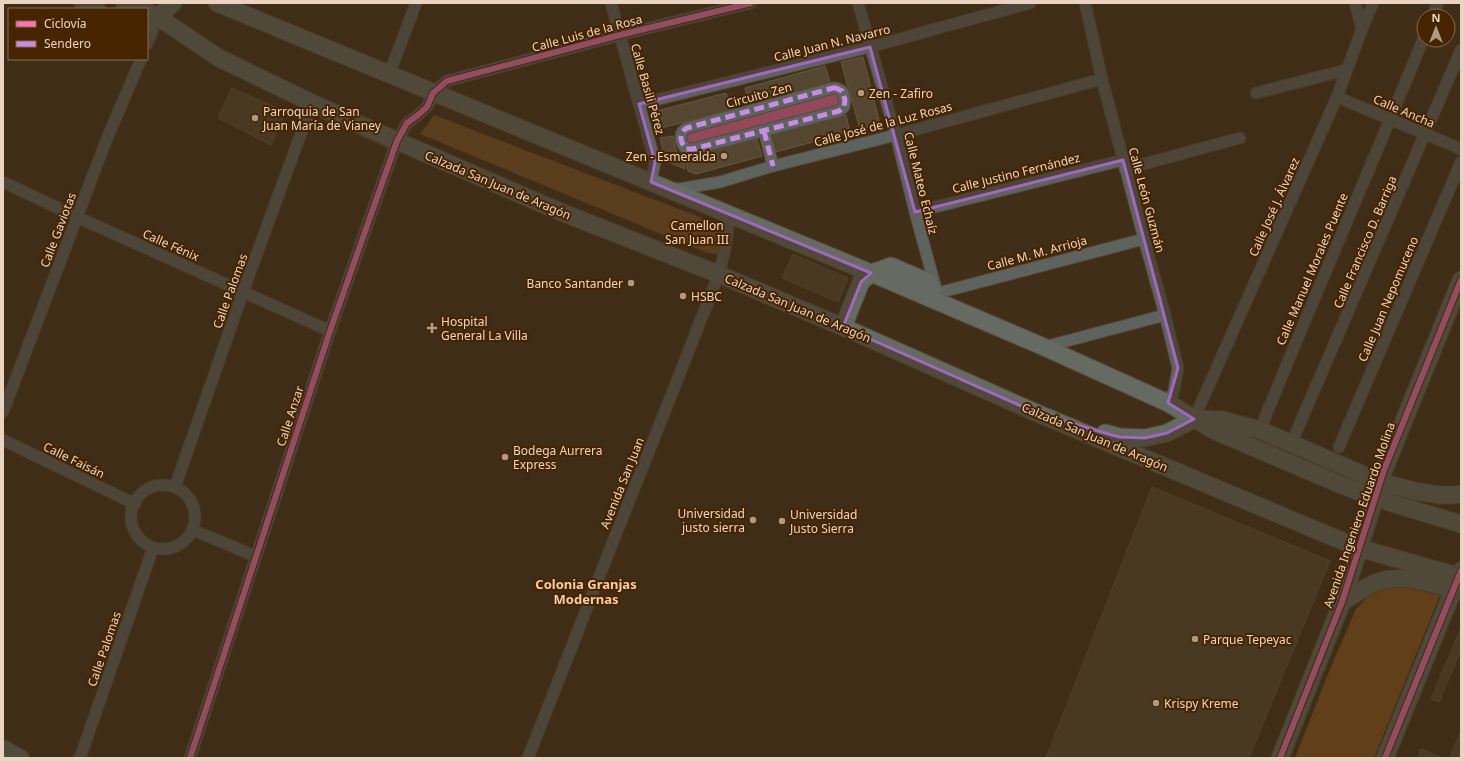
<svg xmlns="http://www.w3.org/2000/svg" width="1464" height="761" viewBox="0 0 1464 761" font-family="'Noto Sans',sans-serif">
<rect width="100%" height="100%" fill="#402e18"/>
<!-- green -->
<g fill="#7b5022">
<path d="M322,113l71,32 -1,5 -72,-32z"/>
<path d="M434,115l271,104 17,13v23l-15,-2 -287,-119z"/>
</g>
<!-- forest -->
<path fill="#87551b" d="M1399,586l41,9 -66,163h-79l35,-89 26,-60 19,-20z"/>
<!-- water -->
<path fill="#924a5b" d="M836,92l4,13 -151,42 -4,-14z"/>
<!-- building -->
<g fill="#544630" stroke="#645845">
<path d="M863,57l17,67 -20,5 -19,-67z"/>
<path d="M825,66l5,17 -81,22 -4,-17z"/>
<path d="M232,88l54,24 -15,33 -53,-27z"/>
<path d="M726,93l5,17 -74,19 -4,-17z"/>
<path d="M846,115l4,17 -78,21 -6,-17z"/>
<path d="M673,136l4,18 5,-1 3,16 -19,-8 -6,-23z"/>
<path d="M757,139l5,17 -66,18 -8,-3 -3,-14z"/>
<path d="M793,254l55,24 -10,24 -56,-24z"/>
<path d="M1152,487l178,74 -81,197h-203z"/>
<path d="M1461,628v22l-22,52 -8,-3z"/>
<path d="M1461,731v27h-12z"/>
<path d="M1421,749l21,9h-25z"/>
</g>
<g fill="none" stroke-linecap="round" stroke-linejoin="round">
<defs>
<g id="street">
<path d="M611,3l44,159 -4,20"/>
<path d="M858,3l38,132 19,77 21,77"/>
<path d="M1085,3l17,76 42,160 21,76 13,53 -4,23 -6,12"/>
<path d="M1355,3l7,26"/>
<path d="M1432,16l6,-13"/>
<path d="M147,44l11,-27"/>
<path d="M389,75l27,-72"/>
<path d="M833,88h3l6,3 3,9 -1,7 -5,4 -146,38h-7c-6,-7 -8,-16 1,-21z"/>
<path d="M1256,93l90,-23"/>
<path d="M1337,97l124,52"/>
<path d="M639,104l231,-57 160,-44"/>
<path d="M764,131l9,35"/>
<path d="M1125,169l115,-31"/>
<path d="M3,182l74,35 253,114"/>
<path d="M673,190l47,-8 53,-16 123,-31 206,-56"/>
<path d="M915,212l208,-52"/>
<path d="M938,293l206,-54"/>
<path d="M1044,347l121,-32"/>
<path d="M3,412l103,-271 35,-82"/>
<path d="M1194,419l143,-322 25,-68 11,-26"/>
<path d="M1260,430c53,-132 111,-262 164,-393"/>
<path d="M3,440l132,64"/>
<path d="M1291,444l170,-394"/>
<path d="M1339,447l122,-285"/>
<circle cx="163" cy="517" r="32"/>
<path d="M175,487l68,-195 69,-189"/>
<path d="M193,530l62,26"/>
<path d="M80,758l73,-210"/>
<path d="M190,758l140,-427 67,-190 10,-18 11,-8 9,-8 6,-14 14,-12 173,-46 131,-32"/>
<path d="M528,758c46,-117 92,-235 139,-352 11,-28 22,-56 33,-84 14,-35 29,-69 28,-107"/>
</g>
<path id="secondary" d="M3,748l18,10"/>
<g id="primary">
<path d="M83,3l14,6"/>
<path d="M124,3l15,6"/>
<path d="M217,3l654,270 173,74 124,56 47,28 124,53 36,14 86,26"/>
<path d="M147,12l11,5 61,41 93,45 85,38 159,69 162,64 125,53 196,87 308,129 12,5 102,29"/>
<path d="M148,21l10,-4 15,-14"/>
<path d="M843,327l18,-45 10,-9 12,-4 8,-3 37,16 4,8 1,9"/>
<path d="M1105,433l14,4 26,1 22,-5 27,-14 29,1 37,10 120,52 35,9 24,4h16l6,-1"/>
<path d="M1342,602c11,-7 22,-14 33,-19 28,-11 58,1 86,9"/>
<path d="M1280,758l62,-156 42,-132 77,-190"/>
<path d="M1385,758l76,-187"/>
</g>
</defs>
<!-- street casing -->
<use href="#street" stroke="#584836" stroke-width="13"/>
<!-- secondary casing -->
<use href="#secondary" stroke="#584836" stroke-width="18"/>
<!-- primary casing -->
<use href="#primary" stroke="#584836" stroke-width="19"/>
<!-- street -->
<use href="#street" stroke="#5e635f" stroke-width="11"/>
<!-- secondary -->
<use href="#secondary" stroke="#656d68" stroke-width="16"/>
<!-- primary -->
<use href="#primary" stroke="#656a62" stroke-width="17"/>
<!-- quiet -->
<g stroke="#ca8be6" stroke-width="5" stroke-dasharray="10 5" stroke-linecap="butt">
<path d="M833,88h3l6,3 3,9 -1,7 -5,4 -146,38h-7c-6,-7 -8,-16 1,-21z"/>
<path d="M764,131l9,35"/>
</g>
<defs>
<g id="cycleway">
<path d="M190,758l140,-427 67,-190 10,-18 11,-8 9,-8 6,-14 14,-12 173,-46 131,-32"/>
<path d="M1280,758l62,-156 42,-132 77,-190"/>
<path d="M1385,758l76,-187"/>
</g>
</defs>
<!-- cycleway casing -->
<use href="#cycleway" stroke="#462400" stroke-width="8"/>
<!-- cycleway -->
<use href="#cycleway" stroke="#fb73b8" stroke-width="6"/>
</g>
<!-- marked area -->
<path d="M0 0H1464V761H0ZM870,47l45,165 208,-52 55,208 -10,35 26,16 -27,14 -22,5 -26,-1 -80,-23 -196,-87 18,-45 10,-9 -220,-91 4,-20 -16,-58z" fill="#402e18" fill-opacity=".55" fill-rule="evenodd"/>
<path fill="none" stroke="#a267c0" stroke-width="3" stroke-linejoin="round" d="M870,47l45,165 208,-52 55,208 -10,35 26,16 -27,14 -22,5 -26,-1 -80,-23 -196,-87 18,-45 10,-9 -220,-91 4,-20 -16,-58z"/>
<!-- markers -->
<g fill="#ae9a86" stroke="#462400" stroke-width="1.5">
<circle cx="861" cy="93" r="4"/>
<circle cx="255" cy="118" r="4"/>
<circle cx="724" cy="156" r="4"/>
<circle cx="631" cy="283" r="4"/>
<circle cx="683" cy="296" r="4"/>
<path d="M430 322h4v4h4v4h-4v4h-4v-4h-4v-4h4z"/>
<circle cx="505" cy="457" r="4"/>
<circle cx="753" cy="520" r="4"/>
<circle cx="782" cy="521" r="4"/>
<circle cx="1195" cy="639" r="4"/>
<circle cx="1156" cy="703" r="4"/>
</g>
<g text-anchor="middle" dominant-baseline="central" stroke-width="4" stroke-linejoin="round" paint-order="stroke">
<!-- street labels -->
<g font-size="12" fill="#ead4c1" stroke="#462400">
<text transform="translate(587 33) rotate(-15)">Calle Luis de la Rosa</text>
<text transform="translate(832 43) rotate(-14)">Calle Juan N. Navarro</text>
<text transform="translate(648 89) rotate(74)">Calle Basili Pérez</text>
<text transform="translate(759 95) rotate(-15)">Circuito Zen</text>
<text transform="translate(1404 111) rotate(23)">Calle Ancha</text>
<text transform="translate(883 124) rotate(-15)">Calle José de la Luz Rosas</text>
<text transform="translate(1016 173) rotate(-14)">Calle Justino Fernández</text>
<text transform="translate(921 183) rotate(76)">Calle Mateo Echaíz</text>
<text transform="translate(498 185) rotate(23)">Calzada San Juan de Aragón</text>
<text transform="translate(1147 200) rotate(75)">Calle León Guzmán</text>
<text transform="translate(1274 207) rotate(-66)">Calle José J. Álvarez</text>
<text transform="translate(58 230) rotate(-69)">Calle Gaviotas</text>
<text transform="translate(1365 242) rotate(-67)">Calle Francisco D. Barriga</text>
<text transform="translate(171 245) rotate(24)">Calle Fénix</text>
<text transform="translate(1037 253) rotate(-15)">Calle M. M. Arrioja</text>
<text transform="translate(1312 269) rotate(-67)">Calle Manuel Morales Puente</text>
<text transform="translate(230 291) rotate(-70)">Calle Palomas</text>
<text transform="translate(1388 299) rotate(-67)">Calle Juan Nepomuceno</text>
<text transform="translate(798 308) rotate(23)">Calzada San Juan de Aragón</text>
<text transform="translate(290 416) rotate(-72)">Calle Anzar</text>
<text transform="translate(1095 437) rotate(23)">Calzada San Juan de Aragón</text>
<text transform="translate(74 460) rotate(26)">Calle Faisán</text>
<text transform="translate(622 483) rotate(-68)">Avenida San Juan</text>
<text transform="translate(1359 515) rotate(-71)">Avenida Ingeniero Eduardo Molina</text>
<text transform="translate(104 649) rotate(-71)">Calle Palomas</text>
</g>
<!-- poi labels -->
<g font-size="12" fill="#ead4c1" stroke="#462400" text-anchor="start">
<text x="869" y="93">Zen - Zafiro</text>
<text x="263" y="111">Parroquia de San<tspan x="263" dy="14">Juan María de Vianey</tspan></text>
<text x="716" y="156" text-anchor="end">Zen - Esmeralda</text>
<text x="623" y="283" text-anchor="end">Banco Santander</text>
<text x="691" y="296">HSBC</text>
<text x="441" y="321">Hospital<tspan x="441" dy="14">General La Villa</tspan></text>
<text x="513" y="450">Bodega Aurrera<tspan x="513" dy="14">Express</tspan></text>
<text x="745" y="513" text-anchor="end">Universidad<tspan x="745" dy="14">justo sierra</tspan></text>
<text x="790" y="514">Universidad<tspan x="790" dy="14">Justo Sierra</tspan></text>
<text x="1203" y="639">Parque Tepeyac</text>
<text x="1164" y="703">Krispy Kreme</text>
</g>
<!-- park labels -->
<g font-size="12" fill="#fad9bb" stroke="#462400">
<text x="697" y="225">Camellon<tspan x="697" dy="14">San Juan III</tspan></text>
</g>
<!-- neighbourhood labels -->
<g font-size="13" font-weight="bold" fill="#f8cda5" stroke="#462400">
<text x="586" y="584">Colonia Granjas<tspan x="586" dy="15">Modernas</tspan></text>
</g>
</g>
<!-- border -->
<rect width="1464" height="761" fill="none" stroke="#ead4c1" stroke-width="8"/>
<!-- legend -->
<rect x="8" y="8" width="140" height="52" fill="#462400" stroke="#886a4d"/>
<rect x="16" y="21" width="20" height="6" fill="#fb73b8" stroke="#886a4d"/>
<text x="44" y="28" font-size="12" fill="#ead4c1">Ciclovía</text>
<rect x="16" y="41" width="20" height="6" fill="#ca8be6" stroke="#886a4d"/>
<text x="44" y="48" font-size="12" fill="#ead4c1">Sendero</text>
<!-- north arrow -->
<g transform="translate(1436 28)"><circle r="19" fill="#462400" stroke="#886a4d"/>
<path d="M0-3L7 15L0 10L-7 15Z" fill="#ae9a86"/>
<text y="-6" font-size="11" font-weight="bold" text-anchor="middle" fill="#ead4c1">N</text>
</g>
</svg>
